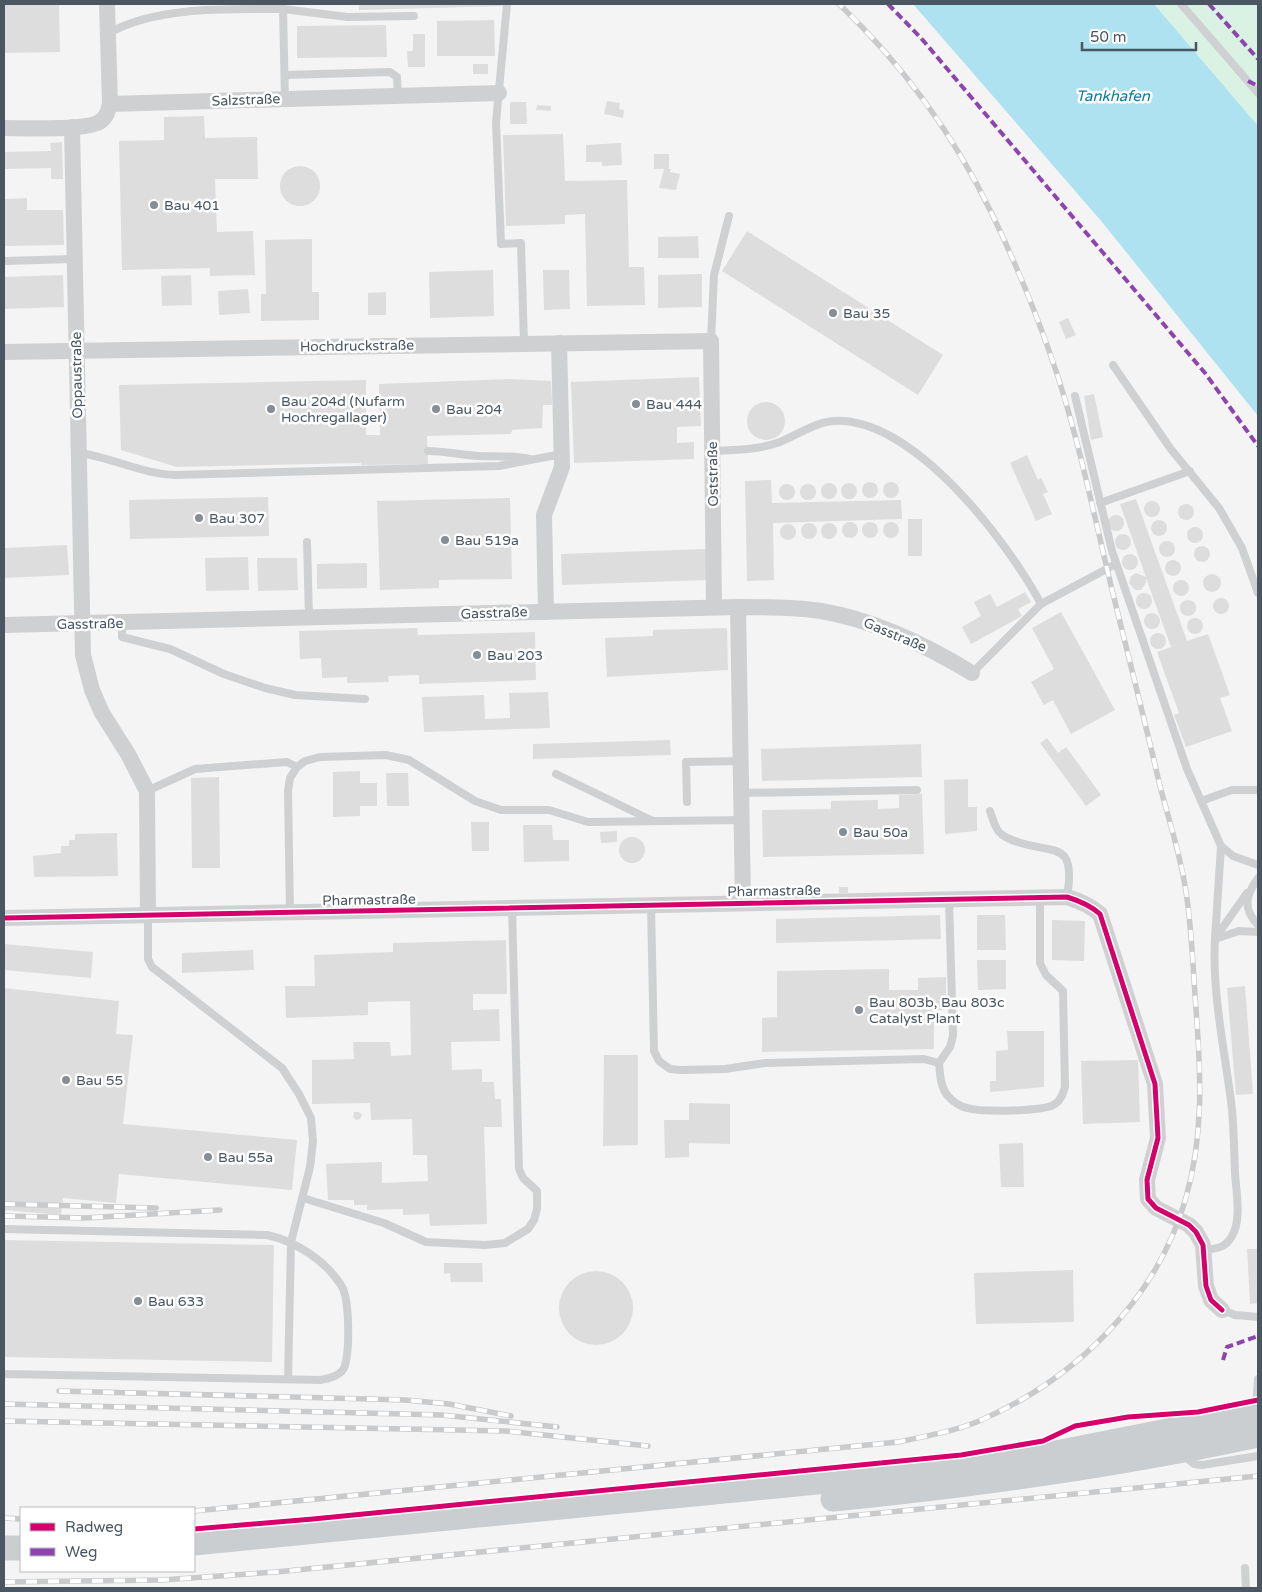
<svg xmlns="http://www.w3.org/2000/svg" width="1262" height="1592" viewBox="0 0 1262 1592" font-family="'Varela Round',sans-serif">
<rect width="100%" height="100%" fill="#f4f4f4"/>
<!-- green -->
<path fill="#d9f2e3" d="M1154,4h104v123z"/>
<!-- water -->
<path fill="#aee2f0" d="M913,4h241l104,122v290l-156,-194z"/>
<!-- building -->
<g fill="#ddddde">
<path d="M4,4h55l1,48 -56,1z"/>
<path d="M359,4h145v2l-145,4z"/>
<path d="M494,20l1,36h-58v-35z"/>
<path d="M386,25l1,32 -90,1v-32z"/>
<path d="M413,34h12v33h-17l-1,-16h6z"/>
<rect x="473" y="64" width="15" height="10"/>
<path d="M607,101l13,2 -1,6 5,1 -1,8 -19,-4z"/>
<path d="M510,102h16l1,22h-17z"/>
<path d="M537,105l14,1v5l-15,-1z"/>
<path d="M204,116l1,22 52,-1 1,42h-43l2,53 36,-1 2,44 -45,1v-8l-88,2 -3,-129 45,-1v-23z"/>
<path d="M563,134l2,47 62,-1 2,87h15l1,38 -58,1 -2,-92 -20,1v9l-59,2 -3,-91z"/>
<path d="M62,142l1,37h-12v-11l-47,1v-17l47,-1 -1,-8z"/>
<path d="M621,143l1,22 -20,1v-4h-16v-17z"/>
<path d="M654,154h15v15h2l-1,3 10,2 -4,16 -17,-2 5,-19h-10z"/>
<circle cx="300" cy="186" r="20"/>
<path d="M27,198v12h36l1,35 -60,1v-47z"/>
<path d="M747,231l196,124 -25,40 -196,-124z"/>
<path d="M698,236l1,22h-41v-21z"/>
<path d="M312,239v53h7v28l-58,1v-27h5l-1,-54z"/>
<path d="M493,270l1,46 -64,2 -1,-46z"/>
<path d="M543,270h26l1,39 -26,1z"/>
<path d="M702,274v33l-44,1v-33z"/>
<path d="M63,275l1,32 -60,2v-32z"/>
<path d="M191,275l1,30 -30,1 -1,-30z"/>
<path d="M248,289l2,24 -31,2 -1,-24z"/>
<path d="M386,292v23h-18v-22z"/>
<path d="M1068,318l8,17 -10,4 -7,-17z"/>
<path d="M699,377l2,49 -24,1v16l17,-1v17l-120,4 -3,-81z"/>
<path d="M510,379l41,2 1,24h-9l-1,23 -30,2 -1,4 -84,2 1,28 -67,1v-2l-184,4 -56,-17 -2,-65 247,-5v55h14l-1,-51z"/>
<path d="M1094,394l9,43 -12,3 -7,-44z"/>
<circle cx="766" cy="421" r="19"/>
<path d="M1027,455l11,25 3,-2 7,14 -5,2 9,20 -16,7 -26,-58z"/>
<path d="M771,480l1,23 129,-3 1,19 -129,4 1,57 -27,1 -2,-100z"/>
<circle cx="870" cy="490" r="8"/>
<circle cx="891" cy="490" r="8"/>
<circle cx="849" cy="491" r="8"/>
<circle cx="829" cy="491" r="8"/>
<circle cx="787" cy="492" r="8"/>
<circle cx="808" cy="492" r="8"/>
<path d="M268,497l1,39 -139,3 -1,-39z"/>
<path d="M510,498l2,81 -73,1v8l-59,2 -3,-89z"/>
<path d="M1136,499l51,142 21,-7 22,61 -10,3 12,33 -46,16 -12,-32 5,-2 -22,-61 14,-5 -25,-69v5l-5,7h-6l-6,-7 2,-7 5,-3 10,4 -26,-73z"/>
<circle cx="1152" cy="509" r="8"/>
<circle cx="1186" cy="512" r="8"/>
<circle cx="1116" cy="523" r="8"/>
<rect x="908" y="519" width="14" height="37"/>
<circle cx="1159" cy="528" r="8"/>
<circle cx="850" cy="530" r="8"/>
<circle cx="870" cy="530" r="8"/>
<circle cx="891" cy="530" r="8"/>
<circle cx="809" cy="531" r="8"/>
<circle cx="829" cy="531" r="8"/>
<circle cx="788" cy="532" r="8"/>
<circle cx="1195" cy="535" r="8"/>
<circle cx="1123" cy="542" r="8"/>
<circle cx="1167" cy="549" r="8"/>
<path d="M67,545l2,30 -65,3v-30z"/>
<circle cx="1202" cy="554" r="8"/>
<path d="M706,549l2,31 -146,5 -1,-31z"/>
<circle cx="1130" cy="562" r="8"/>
<path d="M248,557l1,33 -43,1 -1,-33z"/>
<path d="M257,558h40l1,32 -40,1z"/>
<circle cx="1173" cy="568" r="8"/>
<path d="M367,563v25l-50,1v-25z"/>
<circle cx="1212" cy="583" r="9"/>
<circle cx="1181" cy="588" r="8"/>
<path d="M1025,592l6,10 -13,7 4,7 -51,28 -9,-17 19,-11 -7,-14 16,-8 7,13z"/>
<circle cx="1144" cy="601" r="8"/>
<circle cx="1221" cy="606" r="8"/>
<circle cx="1188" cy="608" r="8"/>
<path d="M1061,612l54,98 -44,24 -18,-34 -9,5 -13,-23 23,-13 -22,-41z"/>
<circle cx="1152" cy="621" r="8"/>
<circle cx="1195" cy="626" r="8"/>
<path d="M417,628l1,7 117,-3 1,48 -117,4v-9l-31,1 1,6 -42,1v-6l-25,1 -1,-20 -21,1 -1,-28z"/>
<path d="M727,628l1,42 -121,7 -2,-39 48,-2v-6z"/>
<circle cx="1158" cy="641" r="8"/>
<path d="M548,692l2,36 -126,4 -2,-35 62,-2 1,24 25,-1 -1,-25z"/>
<path d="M1047,738l11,15 8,-6 35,48 -15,11 -46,-63z"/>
<path d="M670,740l1,15 -138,4v-15z"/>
<path d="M921,744l1,33 -160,4 -1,-32z"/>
<path d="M360,771v12h17v23h-17v10l-27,1v-45z"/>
<path d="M386,773h22l1,33h-22z"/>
<path d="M219,777l1,91h-28l-1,-90z"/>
<path d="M968,779v28h9v24l-32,3 -1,-54z"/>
<path d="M922,794l2,60 -161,3 -1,-47 69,-1v-8l47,-1v9l21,-1v-13z"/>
<path d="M471,822h18v29h-17z"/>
<path d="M523,825h29l1,15h16v21l-45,1z"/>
<path d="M617,831v11l-16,1 -1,-11z"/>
<path d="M117,833l1,43 -84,1 -1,-21 28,-3v-7h8v-6h6v-6z"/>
<circle cx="632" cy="850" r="13"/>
<rect x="839" y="887" width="9" height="6"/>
<path d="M940,915l1,24 -165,4v-24z"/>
<path d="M977,915h28l1,35h-29z"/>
<path d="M1052,920l33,1 -1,40 -32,-1z"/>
<path d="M506,940l1,54h-34v16l26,-1 1,32 -49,1 1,28 30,-1v13h12l1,17h6l1,28h-18l3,97 -57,2 -1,-12 -26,1v-6l-36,1v-5h-13v-5h-26l-2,-36 56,-2v21l46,-2 -1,-26h-14l-1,-36 -41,1 -1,-17 -58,1v-44l42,-1 -1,-17h37l1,14 20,-1 -1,-54 -42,1v13l-82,3 -1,-32h30l-1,-31 79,-3v-9z"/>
<path d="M4,944l89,8 -2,26 -87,-8z"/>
<path d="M253,950l1,20 -72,3v-20z"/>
<path d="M977,960h29v29l-28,1z"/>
<path d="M889,969v21h29v-12l28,-1v33h-12v39l-172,3v-34l15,-1v-46z"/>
<path d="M1245,986l8,108 -17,1 -9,-107z"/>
<path d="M4,988l115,13 -3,33 17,1 -10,89 174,16 -5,50 -173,-16 -3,29 -53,-5 -2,17 -57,-5z"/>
<path d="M1007,1031h37v56l-54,5v-11h6v-30l12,-1z"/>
<path d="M604,1055h34v90l-35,1z"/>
<path d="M1138,1060l2,62 -57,2 -2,-63z"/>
<path d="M689,1103l41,1v40l-41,-1v14l-24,1 -1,-38h25z"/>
<path d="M354,1112h5l3,3 -2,4 -4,1 -3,-3z"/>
<path d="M1023,1143l1,44h-23l-2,-43z"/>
<path d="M4,1240l270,5 -2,117 -268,-5z"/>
<path d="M1247,1249h11v54l-8,1z"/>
<path d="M444,1263h38l1,19h-32l-1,-9 -6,1z"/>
<path d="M1073,1270l1,52 -98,2 -2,-51z"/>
<circle cx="596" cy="1308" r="37"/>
</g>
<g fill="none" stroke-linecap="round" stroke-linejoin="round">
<!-- service -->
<g stroke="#ced0d2" stroke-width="8">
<path d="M507,4l-11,118 5,122 20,-1 3,101"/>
<path d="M1181,4l77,89"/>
<path d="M109,33c47,-27 121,-24 174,-24"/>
<path d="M285,75l105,-3 7,5 1,19"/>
<path d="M285,99l-2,-90 65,8 66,-1"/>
<path d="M4,261l70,-2"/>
<path d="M711,341l3,-66 15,-59"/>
<path d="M1113,365l57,83 49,60 23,40 16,45"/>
<path d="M1075,396l37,155 75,218 34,77 12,10 25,9"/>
<path d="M428,451c17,0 33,4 51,5 17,1 34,-1 51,3"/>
<path d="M712,451c23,-1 46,-1 68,-9 17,-7 34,-19 53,-21 80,-5 175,121 208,183"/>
<path d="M79,453c32,4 63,21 96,22l324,-9 63,-12"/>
<path d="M1100,503l90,-32"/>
<path d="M307,542l2,76"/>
<path d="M122,623v14l48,12 54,25 41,14 30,7 70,4"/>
<path d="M972,673l69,-69 75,-40"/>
<path d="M556,774l97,47"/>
<path d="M147,791l48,-22 92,-7 10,5"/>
<path d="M741,793l176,-3"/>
<path d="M1201,801l31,-11h26"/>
<path d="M687,802l-1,-40 55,-1"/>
<path d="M990,811c2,6 4,13 7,18 3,6 10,9 15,11 40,16 65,-3 55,57"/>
<path d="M1258,878c-12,17 -16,30 0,47"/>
<path d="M949,899l4,137 -3,11 -11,16c1,10 1,24 9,33 5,6 11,10 19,12 14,4 77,4 88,-4 6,-4 8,-10 10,-17l-2,-96 -17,-16 -6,-12v-65"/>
<path d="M651,905l3,146 5,10 11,8 10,1 45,-1 40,-6 159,-4 15,4"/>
<path d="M290,913l-2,-122 2,-13 7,-11 8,-6 15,-4 66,-2 23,5 66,41 26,9h48l39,12 154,-2"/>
<path d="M148,915v44l4,8 130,101 17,26 12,24 2,23 -3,26 -19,75 -3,137"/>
<path d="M1216,937l31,-44"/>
<path d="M1215,939l6,-93"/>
<path d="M303,1198l81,25 42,19 59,3 20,-2 23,-14 6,-9 3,-11v-18l-14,-13 -4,-9 -7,-261"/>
<path d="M4,1229l263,6c28,6 58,25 74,50 9,13 9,68 3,83 -4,8 -15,10 -23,12l-317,-6"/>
<path d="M1203,1250c12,-1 23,-2 29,-14 10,-17 4,-45 3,-63 -1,-24 -1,-49 -4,-72 -7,-54 -19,-109 -16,-162l24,-8 19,1"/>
<path d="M1222,1310l13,5 23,2"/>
<path d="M1256,1409l2,-30"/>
<path d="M1183,1455l11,9 8,1 56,-9"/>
<path d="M1245,1568l1,20"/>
</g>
<!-- minor -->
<g stroke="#ced0d2" stroke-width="16">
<path d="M110,104l389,-11"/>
<path d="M72,127l11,528 9,35 10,23 26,41 19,37 1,124"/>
<path d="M4,128c19,0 84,3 97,-7 6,-5 7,-10 9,-17l-3,-100"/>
<path d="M4,352l707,-11 3,266"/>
<path d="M738,607l5,296"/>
<path d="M546,612l-2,-97 18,-48 -3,-124"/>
<path d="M4,625l734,-18c28,0 55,0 83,4 54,9 105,34 151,62"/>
<path d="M4,918l1063,-21c13,4 23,8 33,17l55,170 3,54 -11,42 1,19 8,9 33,17 7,7 7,13 3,41 5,14 11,10"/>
</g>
<!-- primary -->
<g stroke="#caced1" stroke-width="25">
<path d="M833,1499c143,-14 285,-34 425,-64"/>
<path d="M194,1543l745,-73 112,-16 207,-41"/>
<path d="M4,1548h17"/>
</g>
<defs>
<g id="rail">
<path d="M4,1204l152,4"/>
<path d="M4,1216l81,2 135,-8"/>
<path d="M59,1391l346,9 44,4 62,12"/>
<path d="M4,1404l438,11 115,12"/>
<path d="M4,1421l502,10 142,15"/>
<path d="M194,1511l704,-69c27,-6 55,-10 81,-21 95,-41 176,-119 206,-220 19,-64 16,-126 11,-192 -3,-39 -4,-79 -10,-117 -5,-36 -17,-71 -26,-106 -14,-60 -29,-120 -44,-180 -19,-76 -34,-154 -58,-229 -18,-55 -41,-111 -66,-163 -38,-79 -90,-150 -153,-210"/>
<path d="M4,1518l17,1"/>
<path d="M4,1582l158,-2 114,-8 982,-96"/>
</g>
</defs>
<!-- rail casing -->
<use href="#rail" stroke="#c9cacc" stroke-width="5.5"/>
<!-- rail -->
<use href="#rail" stroke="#fff" stroke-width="4" stroke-dasharray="11" stroke-linecap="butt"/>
<!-- quiet -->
<g stroke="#8e44ad" stroke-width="4" stroke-dasharray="8 4" stroke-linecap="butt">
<path d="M888,4l33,34 284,335 53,73"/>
<path d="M1209,4l49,55"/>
<path d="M1248,81l10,5"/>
<path d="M1223,1360l4,-13 31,-11"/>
</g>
<defs>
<g id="cycleway">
<path d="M4,918l1063,-21c13,4 23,8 33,17l55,170 3,54 -11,42 1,19 8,9 33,17 7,7 7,13 3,41 5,14 11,10"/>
<path d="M194,1529l119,-10 648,-64 82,-14 32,-15 53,-9 70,-5 60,-12"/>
</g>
</defs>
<!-- cycleway casing -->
<use href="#cycleway" stroke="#fff" stroke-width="8"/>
<!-- cycleway -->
<use href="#cycleway" stroke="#d6006c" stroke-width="5"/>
</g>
<!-- markers -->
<g fill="#868d94" stroke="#fff" stroke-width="2">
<circle cx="154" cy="205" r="5"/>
<circle cx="833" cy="313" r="5"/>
<circle cx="636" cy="404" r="5"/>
<circle cx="271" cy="409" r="5"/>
<circle cx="436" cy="409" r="5"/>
<circle cx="199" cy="518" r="5"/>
<circle cx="445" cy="540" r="5"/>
<circle cx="477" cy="655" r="5"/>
<circle cx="843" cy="832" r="5"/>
<circle cx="859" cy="1010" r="5"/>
<circle cx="66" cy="1080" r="5"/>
<circle cx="208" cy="1157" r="5"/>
<circle cx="138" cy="1301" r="5"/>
</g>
<g text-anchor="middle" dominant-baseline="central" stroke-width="5" stroke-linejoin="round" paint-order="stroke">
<!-- street labels -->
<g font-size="14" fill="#4a5661" stroke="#fff">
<text transform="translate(246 100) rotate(-2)">Salzstraße</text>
<text transform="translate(357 346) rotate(-1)">Hochdruckstraße</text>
<text transform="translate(77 375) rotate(-91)">Oppaustraße</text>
<text transform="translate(713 474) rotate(-91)">Oststraße</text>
<text transform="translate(494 613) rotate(-2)">Gasstraße</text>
<text transform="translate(90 624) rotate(-1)">Gasstraße</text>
<text transform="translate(895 635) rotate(23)">Gasstraße</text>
<text transform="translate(774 891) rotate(-1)">Pharmastraße</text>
<text transform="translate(369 900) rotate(-1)">Pharmastraße</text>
</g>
<!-- poi labels -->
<g font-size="14" fill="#4a5661" stroke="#fff" text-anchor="start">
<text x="164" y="205">Bau 401</text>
<text x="843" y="313">Bau 35</text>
<text x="281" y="401">Bau 204d (Nufarm<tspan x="281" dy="16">Hochregallager)</tspan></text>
<text x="646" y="404">Bau 444</text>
<text x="446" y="409">Bau 204</text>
<text x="209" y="518">Bau 307</text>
<text x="455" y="540">Bau 519a</text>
<text x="487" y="655">Bau 203</text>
<text x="853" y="832">Bau 50a</text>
<text x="869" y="1002">Bau 803b, Bau 803c<tspan x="869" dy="16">Catalyst Plant</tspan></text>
<text x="76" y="1080">Bau 55</text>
<text x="218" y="1157">Bau 55a</text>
<text x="148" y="1301">Bau 633</text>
</g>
<!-- water labels -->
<g font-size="15" font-style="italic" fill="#0c7c9b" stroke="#fff">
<text x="1113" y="96">Tankhafen</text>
</g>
</g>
<!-- border -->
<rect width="1262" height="1592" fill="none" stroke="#4a5661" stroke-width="10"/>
<!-- legend -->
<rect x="20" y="1507" width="175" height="65" fill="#ffffff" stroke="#b7bbc0"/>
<rect x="30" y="1523" width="25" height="8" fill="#d6006c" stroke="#b7bbc0"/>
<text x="65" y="1532" font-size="15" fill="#4a5661">Radweg</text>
<rect x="30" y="1548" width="25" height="8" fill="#8e44ad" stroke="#b7bbc0"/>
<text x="65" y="1557" font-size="15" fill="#4a5661">Weg</text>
<!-- scale -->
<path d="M1082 42v8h114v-8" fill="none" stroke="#4a5661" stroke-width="2.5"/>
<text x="1090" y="42" font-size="15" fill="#4a5661" stroke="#ffffff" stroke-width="4" paint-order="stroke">50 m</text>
</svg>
